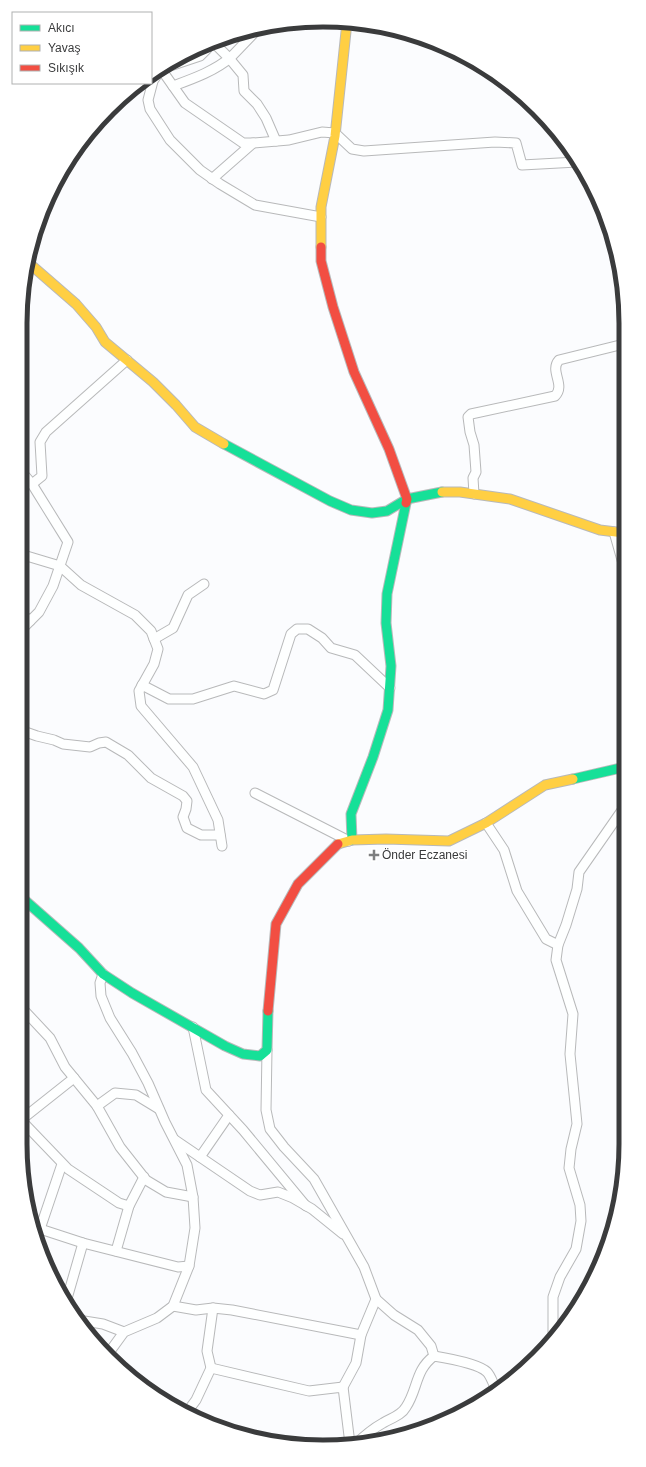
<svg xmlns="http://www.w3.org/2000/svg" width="646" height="1467" viewBox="0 0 646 1467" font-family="Helvetica,sans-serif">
<rect width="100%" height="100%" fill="#fbfcfe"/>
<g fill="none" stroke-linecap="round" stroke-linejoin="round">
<defs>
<g id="street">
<path d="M213,42l16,16 14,17 1,16 13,13 9,14 10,23"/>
<path d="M208,44l-1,5 -7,7 -39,13 -8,12 -5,19 2,9 20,31 30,30 20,14 35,21 66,12"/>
<path d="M161,69l24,34 58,40h10l36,-3 33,-8 13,1 17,16 12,2 131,-9 21,1 6,22 55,-3"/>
<path d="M173,86c19,-7 42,-15 58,-29 9,-9 18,-19 28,-29"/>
<path d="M212,179l41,-36"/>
<path d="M32,484l10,-8 -2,-34 6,-10 81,-72"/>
<path d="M474,494l-1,-16 3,-6 -2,-27 -4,-13 -2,-15 3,-3 84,-18c11,-11 -6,-25 4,-36l65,-16"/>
<path d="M614,532l10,35"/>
<path d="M20,554l40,12 21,19 54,30 16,16 7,18 -4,15 -15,27 2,15 52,61 25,53 4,26"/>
<path d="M20,612l10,9"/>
<path d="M20,631l19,-19 14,-26 15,-44 -36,-58 -12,-14"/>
<path d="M154,639l19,-11 15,-33 16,-11"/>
<path d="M142,685l27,14h24l41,-13 30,8 9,-4 18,-56 6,-5h11l14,9 9,10 24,7 35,33"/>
<path d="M20,730l17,6 17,4 9,4 27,3 9,-4 7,-1 22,13 23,23 32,18 4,5 -1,8 -3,8 4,11 14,7h19"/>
<path d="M255,793l94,48"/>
<path d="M486,823l18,27 13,41 29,48 12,6"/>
<path d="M103,974l-3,9 1,13 9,22 22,35 16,30 17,39 22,43 6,32 2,31 -6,38 -16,40 -16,12 -33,14 -16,22"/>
<path d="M20,1006l30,32 15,29 32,39 23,41 26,33 20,12 27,5"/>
<path d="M193,1027l13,63 37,40 63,76"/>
<path d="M267,1050l-1,60 4,19 14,18 30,32 50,88 12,32 18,16 24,15 13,16 3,10"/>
<path d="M97,1106l18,-13 21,2 23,14"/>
<path d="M20,1119l48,50 51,34 10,3"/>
<path d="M21,1120l53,-42"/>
<path d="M175,1140l75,51 10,4 18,-3 15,6 19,11 31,25"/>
<path d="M200,1157l29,-42"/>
<path d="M34,1227l49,16 95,24 11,-1"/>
<path d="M40,1229l22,-65"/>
<path d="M116,1251l13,-45 15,-29"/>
<path d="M66,1302l17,-59"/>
<path d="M173,1306l23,4 17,-2 19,2 129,25"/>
<path d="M78,1320l25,4 21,8"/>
<path d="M553,1341v-44l7,-20 16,-28 5,-28 -1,-16 -11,-37 2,-19 6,-25 -7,-70 3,-40 -17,-54 2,-15 8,-20 11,-36 2,-17 46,-66"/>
<path d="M536,1356l1,-2"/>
<path d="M211,1368l98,23 34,-4 7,57"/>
<path d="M343,1387l13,-24 5,-28 15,-36"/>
<path d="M187,1412l9,-12 15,-32 -4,-17 6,-43"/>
<path d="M356,1444c8,-8 18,-16 27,-21 8,-5 18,-7 23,-16 12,-18 9,-37 28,-51 12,2 45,8 53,16 4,4 6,12 9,17"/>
<path d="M307,1445l23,1"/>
</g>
<g id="fast">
<path d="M224,444l106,57 21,9 21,3 15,-2 20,-12 35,-7"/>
<path d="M573,779l52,-12"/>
<path d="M352,840l-1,-26 22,-57 15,-47 3,-44 -5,-43 1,-29 19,-91"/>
<path d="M20,896l59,52 24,26 29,19 93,53 18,8 17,2 7,-6 1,-39"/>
</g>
<g id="slow">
<path d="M321,247v-40l14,-71 12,-114"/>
<path d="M30,264l46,40 20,23 9,15 48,40 23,23 19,22 29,17"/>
<path d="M442,492h18l50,7 90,31 24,3"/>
<path d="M338,844l14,-4 34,-1 63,2 37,-18 59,-38 28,-6"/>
</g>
<g id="jam">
<path d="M321,247v14l12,46 21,65 35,77 18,50 -1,4"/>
<path d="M268,1011l8,-87 22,-40 40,-40"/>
</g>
</defs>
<!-- street casing -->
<use href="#street" stroke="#b8b9ba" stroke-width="11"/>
<!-- fast casing -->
<use href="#fast" stroke="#b8b9ba" stroke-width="11"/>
<!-- slow casing -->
<use href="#slow" stroke="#b8b9ba" stroke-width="11"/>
<!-- jam casing -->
<use href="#jam" stroke="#b8b9ba" stroke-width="11"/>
<!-- street -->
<use href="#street" stroke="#feffff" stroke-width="9"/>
<!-- fast -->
<use href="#fast" stroke="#16e098" stroke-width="9"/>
<!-- slow -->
<use href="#slow" stroke="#ffcf43" stroke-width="9"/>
<!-- jam -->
<use href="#jam" stroke="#f24e42" stroke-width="9"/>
</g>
<!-- markers -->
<path fill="#7e7f80" stroke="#fff" stroke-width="1.5" d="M372 849h4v4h4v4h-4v4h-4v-4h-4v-4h4z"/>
<g text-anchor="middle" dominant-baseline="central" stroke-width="3" stroke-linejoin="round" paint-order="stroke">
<!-- poi labels -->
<g font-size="12" fill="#3a3b3c" stroke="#fff" text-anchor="start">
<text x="382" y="855">Önder Eczanesi</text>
</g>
</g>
<!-- crop -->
<path d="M0 0H646V1467H0ZM323 27H323A296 296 0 0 1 619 323V1144A296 296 0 0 1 323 1440H323A296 296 0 0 1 27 1144V323A296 296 0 0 1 323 27Z" fill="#fff" fill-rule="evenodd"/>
<path fill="none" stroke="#3a3b3c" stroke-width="5" d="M323 27H323A296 296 0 0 1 619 323V1144A296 296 0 0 1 323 1440H323A296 296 0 0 1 27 1144V323A296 296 0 0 1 323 27Z"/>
<!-- legend -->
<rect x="12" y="12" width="140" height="72" fill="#ffffff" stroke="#b0b1b1"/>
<rect x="20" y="25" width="20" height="6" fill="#16e098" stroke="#b0b1b1"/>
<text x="48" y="32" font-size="12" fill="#3a3b3c">Akıcı</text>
<rect x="20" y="45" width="20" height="6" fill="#ffcf43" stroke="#b0b1b1"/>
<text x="48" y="52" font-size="12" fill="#3a3b3c">Yavaş</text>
<rect x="20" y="65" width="20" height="6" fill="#f24e42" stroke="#b0b1b1"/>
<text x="48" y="72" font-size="12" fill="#3a3b3c">Sıkışık</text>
</svg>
